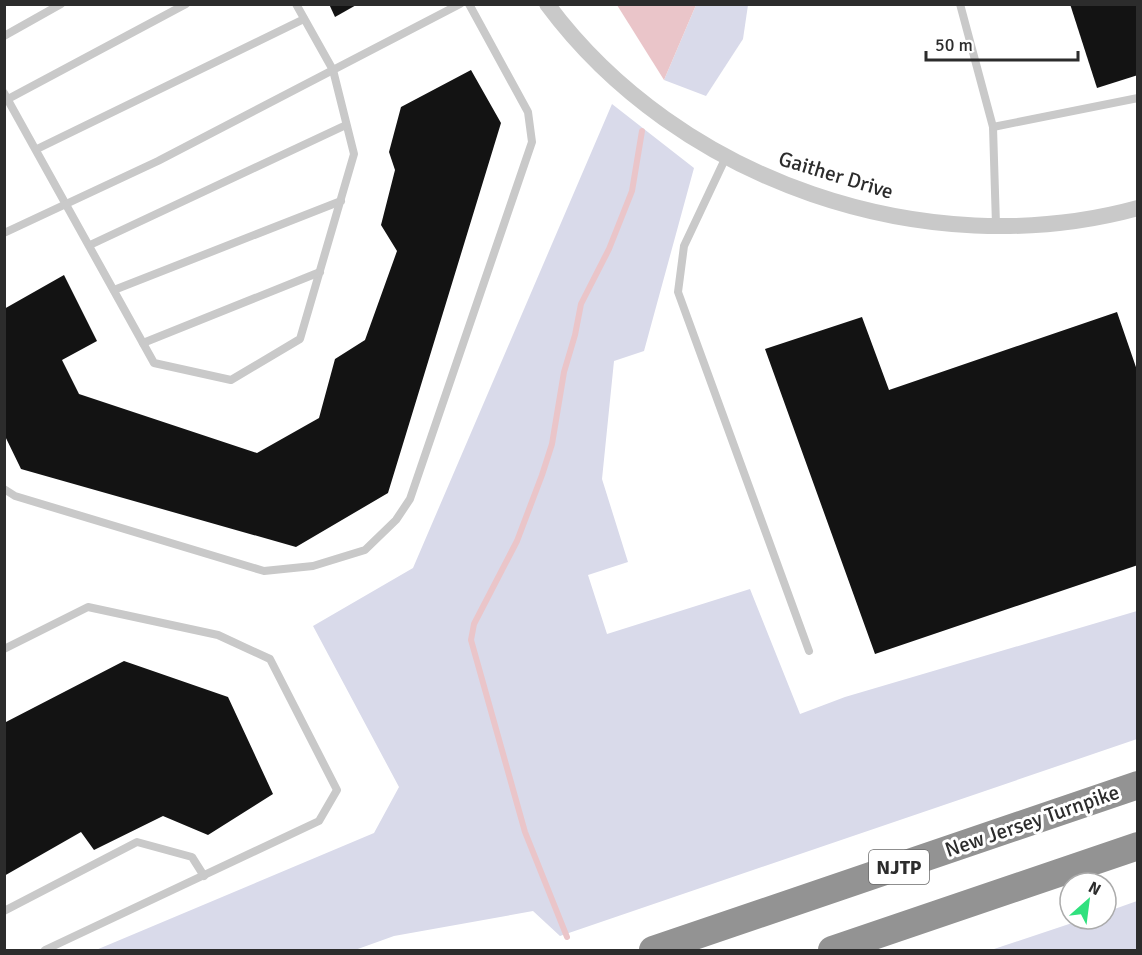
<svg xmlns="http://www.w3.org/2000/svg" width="1142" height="955" viewBox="0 0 1142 955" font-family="Signika,sans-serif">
<rect width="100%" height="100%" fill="#fff"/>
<!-- green -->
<g fill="#d9daea">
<path d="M696,5h52l-5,34 -37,57 -42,-16z"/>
<path d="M612,104l82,64 -50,183 -30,10 -12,118 26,83 -40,13 19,59 143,-45 50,125 45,-17 292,-86v128l-577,197 -27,-25 -139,25 -39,14h-259l278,-117 25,-46 -86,-161 100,-58z"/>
<path d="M1137,901v49h-146l93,-31h22v-7z"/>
</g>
<!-- water -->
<path fill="#eac5c9" d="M617,5h79l-32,75z"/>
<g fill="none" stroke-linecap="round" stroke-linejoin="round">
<!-- stream -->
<path stroke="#eac5c9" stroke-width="6" d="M567,937l-42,-105 -54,-192 3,-16 43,-83 25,-66 10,-31 12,-72 11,-37 6,-31 28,-55 23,-58 10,-60"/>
</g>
<!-- building -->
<g fill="#131313">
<path d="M329,4h29l-23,13z"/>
<path d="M1070,4h68v71l-41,13z"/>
<path d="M471,70l30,53 -113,370 -92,54 -275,-78 -17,-35v-125l60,-34 33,66 -35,19 17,34 178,59 62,-35 16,-59 30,-19 32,-89 -16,-26 14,-55 -6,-18 12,-45z"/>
<path d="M1117,312l21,61v192l-263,89 -110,-305 97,-32 27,73z"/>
<path d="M124,661l104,36 45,97 -65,41 -45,-19 -69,34 -13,-18 -77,44v-153z"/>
</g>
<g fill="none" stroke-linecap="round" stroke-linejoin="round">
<!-- service -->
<g stroke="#c9c9c9" stroke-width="8">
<path d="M960,4l33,123 3,98"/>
<path d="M4,36l57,-32"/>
<path d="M4,93l150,270 77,17 69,-41 54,-185 -21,-84 -37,-66"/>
<path d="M8,99l178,-95"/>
<path d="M993,127l145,-29"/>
<path d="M37,149l267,-130"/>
<path d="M726,157l-42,89 -6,46 131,359"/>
<path d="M4,233l154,-72 302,-157"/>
<path d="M90,245l256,-120"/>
<path d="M114,290l227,-89"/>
<path d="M143,343l177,-71"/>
<path d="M4,489l11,7 249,75 49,-5 52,-16 31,-30 14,-21 122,-357 -4,-30 -59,-108"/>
<path d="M4,649l84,-42 130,28 52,24 67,131 -18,31 -274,129"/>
<path d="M4,911l133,-69 55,15 12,19"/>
</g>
<!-- minor -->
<path stroke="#c9c9c9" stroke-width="16" d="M547,4c131,177 379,262 591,204"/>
<!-- motorway -->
<g stroke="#939393" stroke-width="28">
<path d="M653,950l485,-165"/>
<path d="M832,950l306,-104"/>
</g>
</g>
<g text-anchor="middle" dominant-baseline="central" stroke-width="6" stroke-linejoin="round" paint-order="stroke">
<!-- shield labels -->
<rect fill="#fff" stroke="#6b6b6b" stroke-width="1.5" x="869" y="850" width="60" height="34" rx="4.5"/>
<g font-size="20" font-weight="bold" fill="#2c2c2c">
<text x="899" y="867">NJTP</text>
</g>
<!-- street labels -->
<g font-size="21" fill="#2c2c2c" stroke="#fff">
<text transform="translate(836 175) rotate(17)">Gaither Drive</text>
<text transform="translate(1032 821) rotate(-19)">New Jersey Turnpike</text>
</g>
</g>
<!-- border -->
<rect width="1142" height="955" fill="none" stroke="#2c2c2c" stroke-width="12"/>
<!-- north arrow -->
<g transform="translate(1088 901) rotate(28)"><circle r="28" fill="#ffffff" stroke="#ababab" stroke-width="1.5"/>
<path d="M0-4.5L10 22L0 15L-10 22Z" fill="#30e17e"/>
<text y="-9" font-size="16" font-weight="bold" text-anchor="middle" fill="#2c2c2c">N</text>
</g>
<!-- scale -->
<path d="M926 51v9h152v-9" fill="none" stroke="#2c2c2c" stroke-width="3"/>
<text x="935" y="51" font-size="18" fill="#2c2c2c" stroke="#ffffff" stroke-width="4.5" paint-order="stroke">50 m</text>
</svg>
